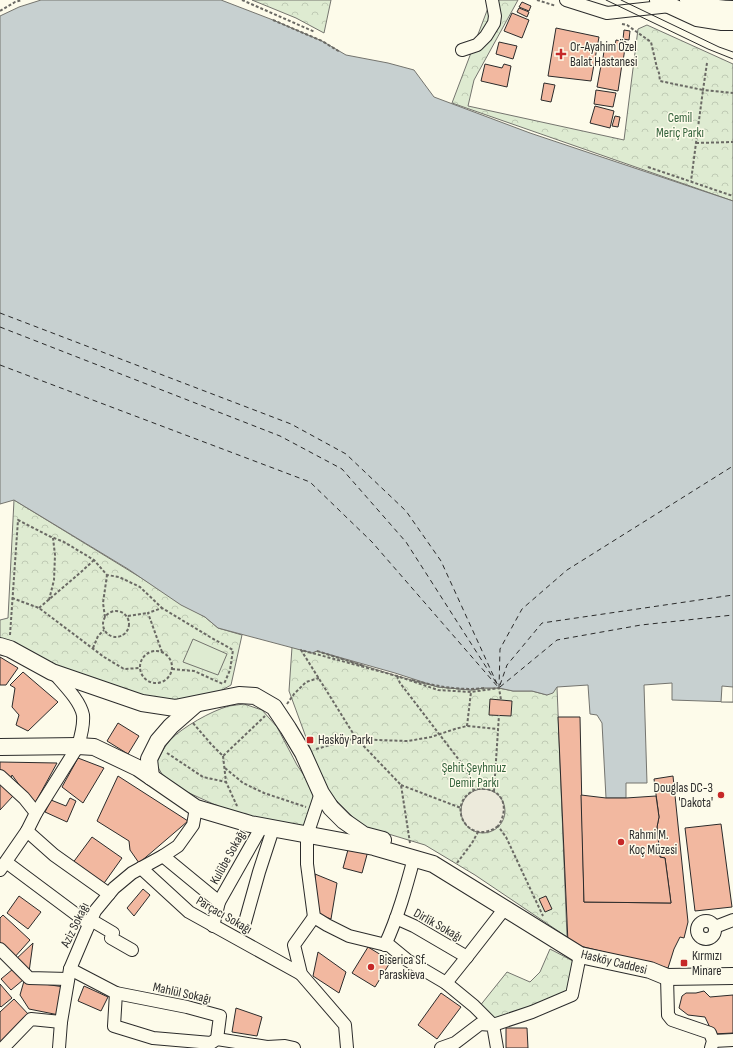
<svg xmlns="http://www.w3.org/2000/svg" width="733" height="1048" viewBox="0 0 733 1048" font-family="'Sofia Sans Condensed',sans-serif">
<defs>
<pattern id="park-crowns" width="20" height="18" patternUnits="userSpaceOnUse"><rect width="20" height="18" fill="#deebd1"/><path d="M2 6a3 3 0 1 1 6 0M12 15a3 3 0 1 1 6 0" fill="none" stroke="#bfcab4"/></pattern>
</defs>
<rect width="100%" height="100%" fill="#fdfbea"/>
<!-- park -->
<g fill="url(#park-crowns)" stroke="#74746e">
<path d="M252,0h79l-7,33 -28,-15z"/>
<path d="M491,0h27l-44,80 -6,26 156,34 14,-111 9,-4 86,39v137l-281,-98z"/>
<path d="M14,500l191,117 13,11 24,7 -11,50 -34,19 -55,-1 -142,-61v-22l8,-2z"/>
<path d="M292,647l20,6 5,-2 80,25 41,11 33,3 13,-2h15l14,3h19l15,4 10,-8 10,250 -92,-62 -50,-30 -63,-19 -37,-37 -36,-98z"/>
<path d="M244,704l18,6 15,17 20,38 22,33 -10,33 -78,-19 -53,-24 -16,-14 -6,-10c4,-8 8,-17 14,-24 13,-13 41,-29 59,-34 5,-1 10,-1 15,-2z"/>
<path d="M550,949l23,12 -4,29 -74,31 -16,-14 28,-35 23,10 10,-10z"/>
</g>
<!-- pitch -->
<path fill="#deebd1" stroke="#74746e" d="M193,639l34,15 -9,21 -35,-13z"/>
<!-- parking -->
<circle fill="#eceadb" stroke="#74746e" cx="483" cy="811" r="22"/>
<!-- water -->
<path fill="#c7d0d0" stroke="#74746e" d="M41,0h180l52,20 49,21 24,14 42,8 26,7 20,27 96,36 203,68v501l-61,-2v-17l-28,2 3,98h-21v15h-20l-4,-75 -5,-8 -7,-1 -2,-29 -31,2 -4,6 -6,2 -15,-4h-19l-14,-3h-15l-13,2 -33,-3 -43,-14 -78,-22 -5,2 -94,-25 -13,-11 -24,-12 -53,-36 -114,-69 -14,4v-488l19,-9z"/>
<!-- pier -->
<path fill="#fdfbea" stroke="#74746e" d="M722,686l11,1v15h-12z"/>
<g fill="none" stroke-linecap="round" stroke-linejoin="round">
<!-- ferry -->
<g stroke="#2b2b2b" stroke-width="1" stroke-dasharray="5 4" stroke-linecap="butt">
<path d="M0,313l291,111 55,30 60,57 35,50 58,127 1,-39 22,-40 45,-39 166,-104"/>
<path d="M0,327l280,109 62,33 64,73 91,142"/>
<path d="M0,365l310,117 62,60 126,145"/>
<path d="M500,685l7,-20 35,-42 191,-28"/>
<path d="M500,687l57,-47 84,-15 92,-10"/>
</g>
</g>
<!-- building -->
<g fill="#f2b8a0" stroke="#2b2b2b">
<path d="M522,2l9,4 -2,5 -10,-4z"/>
<path d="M519,8l10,4 -2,5 -10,-5z"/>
<path d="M512,13l17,7 -7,18 -18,-7z"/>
<path d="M556,28l43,9 -8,44 -43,-5z"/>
<path d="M624,30l6,1 -1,9 -6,-1z"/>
<path d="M616,40l10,2 -3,19 -20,-3 2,-14 10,1z"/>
<path d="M499,42l18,4 -4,13 -17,-5z"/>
<path d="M602,60l20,4 -4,27 -21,-4z"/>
<path d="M485,64l17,4 2,-4 7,2 -4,21 -26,-6z"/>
<path d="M544,83l11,2 -4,17 -10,-2z"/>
<path d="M596,90l20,3 -3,14 -19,-3z"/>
<path d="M595,106l19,5 -4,17 -20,-5z"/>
<path d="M615,116l5,1 -2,10 -6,-1z"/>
<path d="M0,657l18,11 -12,17h-6z"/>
<path d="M23,672l35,30 -30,29 -12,-6 3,-10 -7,-8 3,-19 -5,-3z"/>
<path d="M490,699l22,2 -1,15 -22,-1z"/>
<path d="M558,717h22l4,185 87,1 -6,-45 -5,-1 -3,-30 2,-10 -5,-38 19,-3 15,146 -4,16 -4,-1 -6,12 -6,19 -100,-25z"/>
<path d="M118,723l21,13 -11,18 -21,-13z"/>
<path d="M78,758l26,10 -21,35 -21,-16z"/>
<path d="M0,762l57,1 -23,42 -22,-30 -2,5 -10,-9z"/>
<path d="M118,776l70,45 -49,42 -9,-13 -1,-9 -32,-20z"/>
<path d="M0,784l13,12 -13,14z"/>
<path d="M581,795l25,3h20l30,-2 3,21 -2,10 3,30 5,1 6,45 -87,-1z"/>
<path d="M70,798l6,3 -9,21 -22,-10 6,-12 15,6z"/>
<path d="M721,824l11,83 -37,4 -10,-83z"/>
<path d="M92,837l30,21 -20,28 -30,-22z"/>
<path d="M349,846l19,5 -6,22 -19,-5z"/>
<path d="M315,874l22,9 -6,36 -14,-5z"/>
<path d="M143,889l7,6 -16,21 -7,-8z"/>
<path d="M19,896l22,16 -13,17 -21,-16z"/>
<path d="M546,896l6,13 -7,3 -6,-13z"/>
<path d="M3,915l27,25 -17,19 -13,-12v-29z"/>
<path d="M33,943l-4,29 -15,-11z"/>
<path d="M368,947l23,14 -16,26 -23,-14z"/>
<path d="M318,952l28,20 -7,21 -26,-17z"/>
<path d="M13,969l10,11 -12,10 -10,-11z"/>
<path d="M24,981l40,6 -5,28 -30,-6 -9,-14z"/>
<path d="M0,984l12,14 -11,9 -1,-1z"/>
<path d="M84,986l24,11 -7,14 -23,-10z"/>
<path d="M704,991l6,6 23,-2v38l-20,1 -8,-17 -17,-2 -9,-7 3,-12 4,-3h10z"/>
<path d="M441,993l20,14 -24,32 -19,-14z"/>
<path d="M14,999l16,17 -30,28v-32z"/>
<path d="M236,1008l26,9 -5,19 -25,-4z"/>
<path d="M506,1028h21l1,20h-22z"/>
</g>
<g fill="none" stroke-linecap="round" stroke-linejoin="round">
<defs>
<g id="minor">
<path d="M566,0l41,13 63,-7"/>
<path d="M462,50l15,-5 9,-9 8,-13 1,-7 -3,-16"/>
<path d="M0,776l24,22 12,15"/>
<path d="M321,793l-14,42v29l7,53 13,8 22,11 41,10 17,14 39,23 28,23 19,19 39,-13 40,-17 8,-40"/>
<path d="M27,831l27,24 55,39"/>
<path d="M163,856l56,46"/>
<path d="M6,862l83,62"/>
<path d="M141,868l48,44 112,62"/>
<path d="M0,870l27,-39 9,-18 42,-67c3,-10 6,-21 5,-31 -3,-15 -20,-31 -30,-43"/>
<path d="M314,917l-20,28 7,29 44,51 2,23"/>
<path d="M396,918l18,8 53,31"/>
<path d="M91,920l22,13 -2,5 21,12"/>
<circle cx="706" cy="930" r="9"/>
<path d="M245,922l14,-50 14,-43"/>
<path d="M213,926l6,-24 43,-76"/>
<path d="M715,927l18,-7"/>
<path d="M385,945c13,-28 21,-57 29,-87"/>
<path d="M0,949l29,29 39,1"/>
<path d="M70,969l46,24 -2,33 39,12 58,5 6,-4 50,8 18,-1 9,2"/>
<path d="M667,977l1,38 4,5 38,13 3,8 -2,7"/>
<path d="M446,983l24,-30 35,-45"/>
<path d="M116,993l71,14 33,9 -3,23"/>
<path d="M713,1041l20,-1"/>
<path d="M3,1048l28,-29 30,3"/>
<path d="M59,1048l2,-26 9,-53 14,-33 11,-25 19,-23 18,-15 31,-17 15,-10 15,-21 3,-17"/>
<path d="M441,1048l14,-5 25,-19 13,1 4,23"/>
</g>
<g id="major">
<path d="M658,0l39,18 25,4h11"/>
<path d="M688,0c15,6 29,9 45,9"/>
<path d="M0,646l10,3 42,23 90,31 33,5 64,-13 16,1 19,11 14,21 15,25 18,40 10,15 13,13 20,14 19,5"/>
<path d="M0,747l78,-1 16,1 44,21 58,40 54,16 124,23 59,17 147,91 70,15 17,7 66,-1"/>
<path d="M151,777l-2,-18 9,-18 13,-15 24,-21"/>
</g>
</defs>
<!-- minor casing -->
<use href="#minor" stroke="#2b2b2b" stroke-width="14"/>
<!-- major casing -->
<use href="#major" stroke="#2b2b2b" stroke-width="18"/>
<!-- path -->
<g stroke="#6a6964" stroke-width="2" stroke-dasharray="3 2" stroke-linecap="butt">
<path d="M242,0l73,32"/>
<path d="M537,0l19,6"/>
<path d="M0,11l15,-9 7,-2"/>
<path d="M273,20l49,21 18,11"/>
<path d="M622,24l5,1 24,17 6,26 2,5 1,8 43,9 -12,91"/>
<path d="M707,63l-4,27 30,3"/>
<path d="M696,143l37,-1"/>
<path d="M648,167l85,29"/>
<path d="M12,598l27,10 65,49 20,12 16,-1"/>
<path d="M49,600l5,-20 1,-25 -2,-17"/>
<path d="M39,608l42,-36 13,-12"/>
<circle cx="116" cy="624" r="13"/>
<path d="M128,616l20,-3"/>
<path d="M105,617l-2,-14 4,-28"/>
<path d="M10,635l8,-115 31,16 15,6 30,18 13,15 12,2 21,10 22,21"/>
<path d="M93,648l5,-12 6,-6"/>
<path d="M317,651l47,15"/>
<circle cx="156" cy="667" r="16"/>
<path d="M162,652l-14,-39 14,-5 48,29 23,13 -3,20 -6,14"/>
<path d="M172,669l22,2 29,13"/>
<path d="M397,676l3,7 66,86 8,22"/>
<path d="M412,680c24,6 47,11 72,8"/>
<path d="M287,704l7,-10 12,-12 13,-4"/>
<path d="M193,723l18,21 12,12 42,-40"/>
<path d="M467,726l4,-34"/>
<path d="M316,749l40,-11 21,2 31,1 23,-4 24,-8 12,-3 31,3"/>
<path d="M167,753l36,24 23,5"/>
<path d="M223,756l3,26 11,24"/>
<path d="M225,768l18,15 21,10 42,14"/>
<path d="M401,785l60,23"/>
<path d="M494,791l5,-76"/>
<path d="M498,826c-28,21 -52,-18 -27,-34 4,-3 9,-4 14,-3 21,2 23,23 13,37l8,11 37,79"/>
<path d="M410,843l-9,-58 -45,-47 -55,-88 96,26 41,14 33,2 28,-4 2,12"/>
<path d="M457,863l15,-20 6,-11"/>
</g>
<!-- minor -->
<use href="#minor" stroke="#fdfbea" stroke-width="12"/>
<!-- major -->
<use href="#major" stroke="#fdfbea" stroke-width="16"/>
<!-- tram -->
<g stroke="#2b2b2b" stroke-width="1">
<path d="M606,0l102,49 25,10"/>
<path d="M621,0l98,47 14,5"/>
</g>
</g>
<!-- markers -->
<g fill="#c62828" stroke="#fdfbea" stroke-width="1.5">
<path d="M559 48h4v4h4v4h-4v4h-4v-4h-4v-4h4z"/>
<rect x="306" y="736" width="8" height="8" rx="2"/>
<circle cx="721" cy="795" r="4"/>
<circle cx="621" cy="842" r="4"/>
<rect x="680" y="959" width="8" height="8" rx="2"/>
<circle cx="371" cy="967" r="4"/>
</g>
<g text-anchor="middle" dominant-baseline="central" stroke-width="3" stroke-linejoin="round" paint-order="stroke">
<!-- poi labels -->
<g font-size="13" fill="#2b2b2b" stroke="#fdfbea" text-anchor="start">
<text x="570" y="47">Or-Ayahim Özel<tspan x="570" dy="15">Balat Hastanesi</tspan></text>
<text x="318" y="740">Hasköy Parkı</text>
<text x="713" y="788" text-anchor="end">Douglas DC-3<tspan x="713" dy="15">'Dakota'</tspan></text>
<text x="629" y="835">Rahmi M.<tspan x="629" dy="15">Koç Müzesi</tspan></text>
<text x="692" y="956">Kırmızı<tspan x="692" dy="15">Minare</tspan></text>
<text x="379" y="960">Biserica Sf.<tspan x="379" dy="15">Paraskieva</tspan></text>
</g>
<!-- park labels -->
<g font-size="13" fill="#34623c" stroke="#fdfbea">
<text x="680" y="118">Cemil<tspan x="680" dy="15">Meriç Parkı</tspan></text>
<text x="474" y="768">Şehit Şeyhmuz<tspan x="474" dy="15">Demir Parkı</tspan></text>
</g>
<!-- street labels -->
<g font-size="13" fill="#2b2b2b" stroke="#fdfbea">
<text transform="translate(228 857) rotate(-61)">Kulübe Sokağı</text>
<text transform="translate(224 915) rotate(30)">Parçacı Sokağı</text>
<text transform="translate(75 925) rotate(-64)">Aziz Sokağı</text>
<text transform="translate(438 925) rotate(29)">Dirlik Sokağı</text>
<text transform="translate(614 962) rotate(14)">Hasköy Caddesi</text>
<text transform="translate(182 993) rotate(12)">Mahlül Sokağı</text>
</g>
</g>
</svg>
